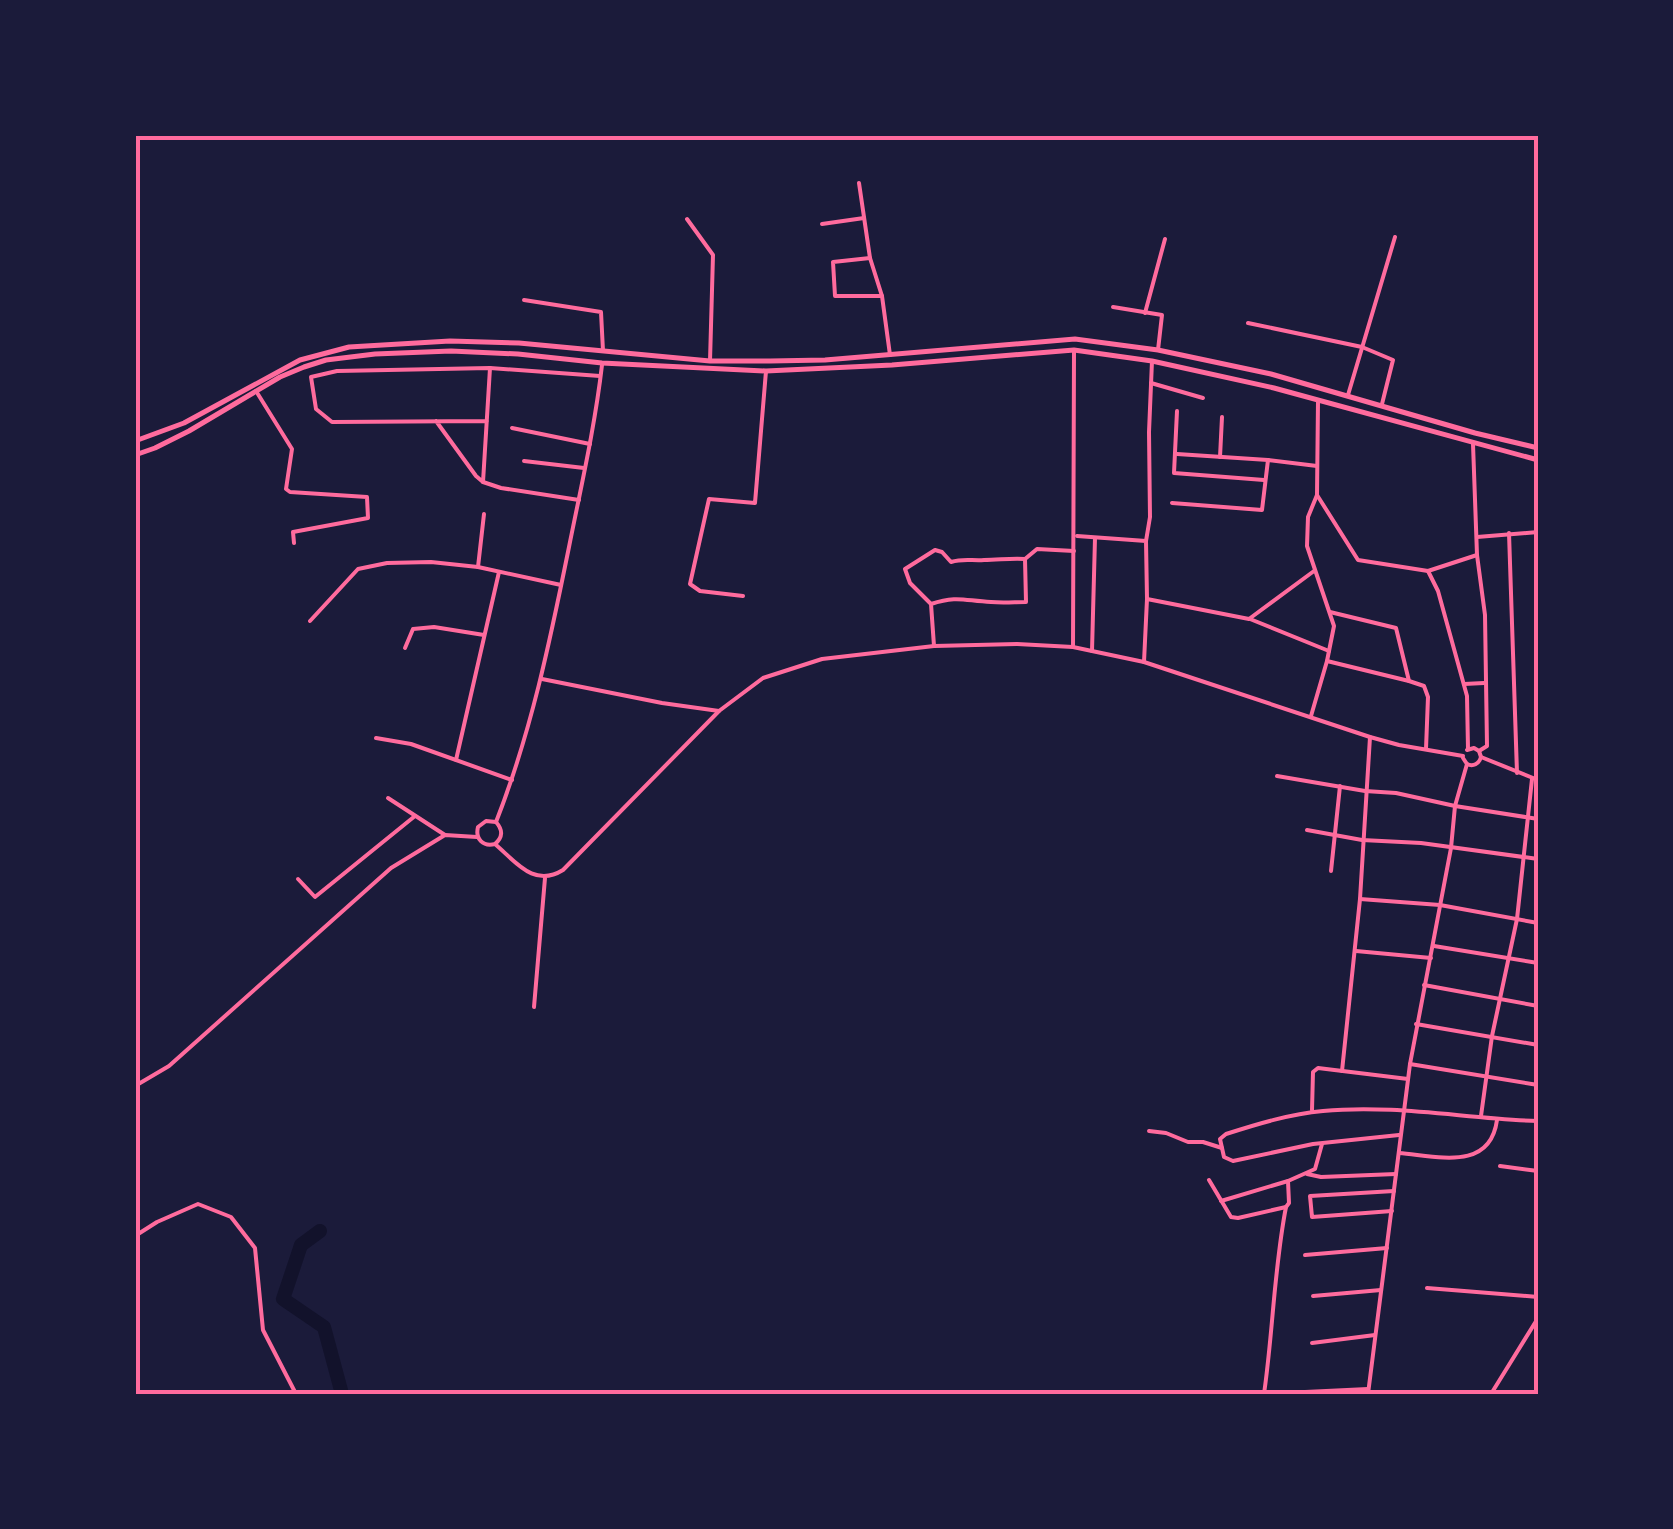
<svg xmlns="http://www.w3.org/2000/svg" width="1673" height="1529" viewBox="0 0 1673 1529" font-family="'Sofia Sans Condensed',sans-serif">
<rect width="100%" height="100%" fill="#1b1b3a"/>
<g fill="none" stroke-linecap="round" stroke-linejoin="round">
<!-- river -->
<path stroke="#12122b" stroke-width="14" d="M320,1231l-19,14 -18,54 41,28 18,67"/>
<!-- minor -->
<g stroke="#ff6b9d" stroke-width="4">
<path d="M859,183l11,75 12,38 8,59"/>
<path d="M687,219l26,36 -3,106"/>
<path d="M822,224l42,-6"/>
<path d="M870,258l-37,4 2,34h47"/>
<path d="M524,300l77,12 2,39"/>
<path d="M1113,307l49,8 -4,35"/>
<path d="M1145,313l20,-74"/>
<path d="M1248,323l114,24 31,13 -11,44"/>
<path d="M490,368l110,8"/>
<path d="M1151,383l52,15"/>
<path d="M256,391l36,58 -6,40 4,3 77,5 1,21 -75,14 1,11"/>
<path d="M1348,395l47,-158"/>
<path d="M1177,411l-3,62 90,7"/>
<path d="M436,421l40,55 7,6 7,-114 -153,3 -26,6 5,32 16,13 155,-1"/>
<path d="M512,428l78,16"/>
<path d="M1177,454l91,6 49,6"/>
<path d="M1220,457l2,-40"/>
<path d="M524,461l60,7"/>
<path d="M483,482l18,6 78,12"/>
<path d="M1172,503l90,7 6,-50"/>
<path d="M1509,533l8,240"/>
<path d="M1077,536l69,5 1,58 -3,63"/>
<path d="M1477,537l61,-5"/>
<path d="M1146,541l4,-24 -1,-85 3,-71"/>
<path d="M478,567l6,-53"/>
<path d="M743,596l-43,-5 -10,-7 19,-85 46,4 11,-132"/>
<path d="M1147,599l102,20 65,-48"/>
<path d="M930,603l-20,-20 -5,-14 30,-19 7,2 9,10c13,-4 21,-1 33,-2 15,0 26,-2 41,-1"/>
<path d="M1330,612l66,16 13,53 15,5 4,11 -2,52"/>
<path d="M1250,619l79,32"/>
<path d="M310,621l48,-52 29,-6 44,-1 47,5 83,18"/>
<path d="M934,646l-3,-42c27,-9 34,-3 60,-2 12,1 24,0 35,0l-1,-43 12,-10 37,2"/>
<path d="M1073,647l1,-295"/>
<path d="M405,648l8,-19 21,-2 50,8"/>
<path d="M1092,651l3,-113"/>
<path d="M1327,661l82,20"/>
<path d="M542,679l120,24 57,8"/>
<path d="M376,738l35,6 101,36"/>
<path d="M456,760l43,-188"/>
<path d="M1277,776l88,15 31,2 59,13 83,13"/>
<path d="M388,798l57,37"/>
<path d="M1307,830l55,10 59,3 117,16"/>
<path d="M1331,871l9,-85"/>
<path d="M298,879l17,18 100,-81"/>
<path d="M1360,899l80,6 98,18"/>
<path d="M1434,946l104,17"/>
<path d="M1356,951l75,7"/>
<path d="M1424,985l114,21"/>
<path d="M534,1007l11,-129"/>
<path d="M1416,1024l122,21"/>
<path d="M1410,1064l128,21"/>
<path d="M1342,1071l18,-172 10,-162"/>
<path d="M135,1086l34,-20 222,-198 54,-33 32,2"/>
<path d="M1312,1110l1,-38 5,-4 90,11"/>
<path d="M1481,1116l11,-80 25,-117 15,-140"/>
<path d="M1149,1131l17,2 22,9h15l19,6"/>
<path d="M1399,1135l-86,9 -80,17 -9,-4 -4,-18 6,-5c31,-10 64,-20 97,-23 72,-7 144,8 215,10"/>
<path d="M1399,1153c38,3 91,19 98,-33"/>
<path d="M1500,1166l38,5"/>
<path d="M1307,1174l14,3 75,-3"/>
<path d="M1209,1180l22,37 7,1 48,-11"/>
<path d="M1221,1201l67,-20"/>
<path d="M1392,1211l-80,6 -2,-21 84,-5"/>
<path d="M135,1236l22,-14 41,-18 33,13 24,31 8,82 33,64"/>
<path d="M1305,1255l82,-7"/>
<path d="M1427,1288l111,9"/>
<path d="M1313,1296l68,-6"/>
<path d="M1312,1343l63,-8"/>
<path d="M1305,1392l63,-3"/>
<path d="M1264,1394c9,-62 10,-126 22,-187l3,-4 -1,-22 27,-12 7,-25"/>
<path d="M1368,1394l42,-330 41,-216 4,-42 12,-42"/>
<path d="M1491,1394l47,-76"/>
</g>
<!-- tertiary -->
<g stroke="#ff6b9d" stroke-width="4">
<path d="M1473,444l4,111 8,60 2,131 -8,5"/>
<path d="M1317,495l41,65 70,11 49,-16"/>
<path d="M1428,571l10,20 29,105 1,53"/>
<path d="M1464,684l20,-1"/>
<path d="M1311,716l16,-55 7,-35 -27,-80 1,-29 9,-22 1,-94"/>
<path d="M1467,750l7,-2 5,3 2,6 57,23"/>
<path d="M1463,758l4,6c6,3 12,0 14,-7"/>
<path d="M496,822c35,-89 54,-181 73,-275 12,-60 26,-121 33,-182"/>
<path d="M495,844c8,-7 8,-14 1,-22l-10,-1 -8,6c-3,12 5,20 17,17 21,18 39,44 68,26l156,-159 44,-33 59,-19 112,-13 83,-2 56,3 71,15 226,75 29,8 64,11"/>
</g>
<!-- primary -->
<g stroke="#ff6b9d" stroke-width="5">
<path d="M135,441l49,-18 116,-63 49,-13 101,-6 69,2 191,18h60l55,-1 250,-21 83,11 113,24 204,59 63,15"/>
<path d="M135,455l20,-7 34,-17 91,-54 24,-10 22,-7 49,-6 76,-3 67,3 84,9 164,8 126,-6 182,-15 78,11 122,27 264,72"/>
</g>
</g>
<!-- border -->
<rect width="1673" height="1529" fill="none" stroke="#1b1b3a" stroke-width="275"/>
<rect x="138" y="138" width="1398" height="1254" fill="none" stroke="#ff6b9d" stroke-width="4"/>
</svg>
